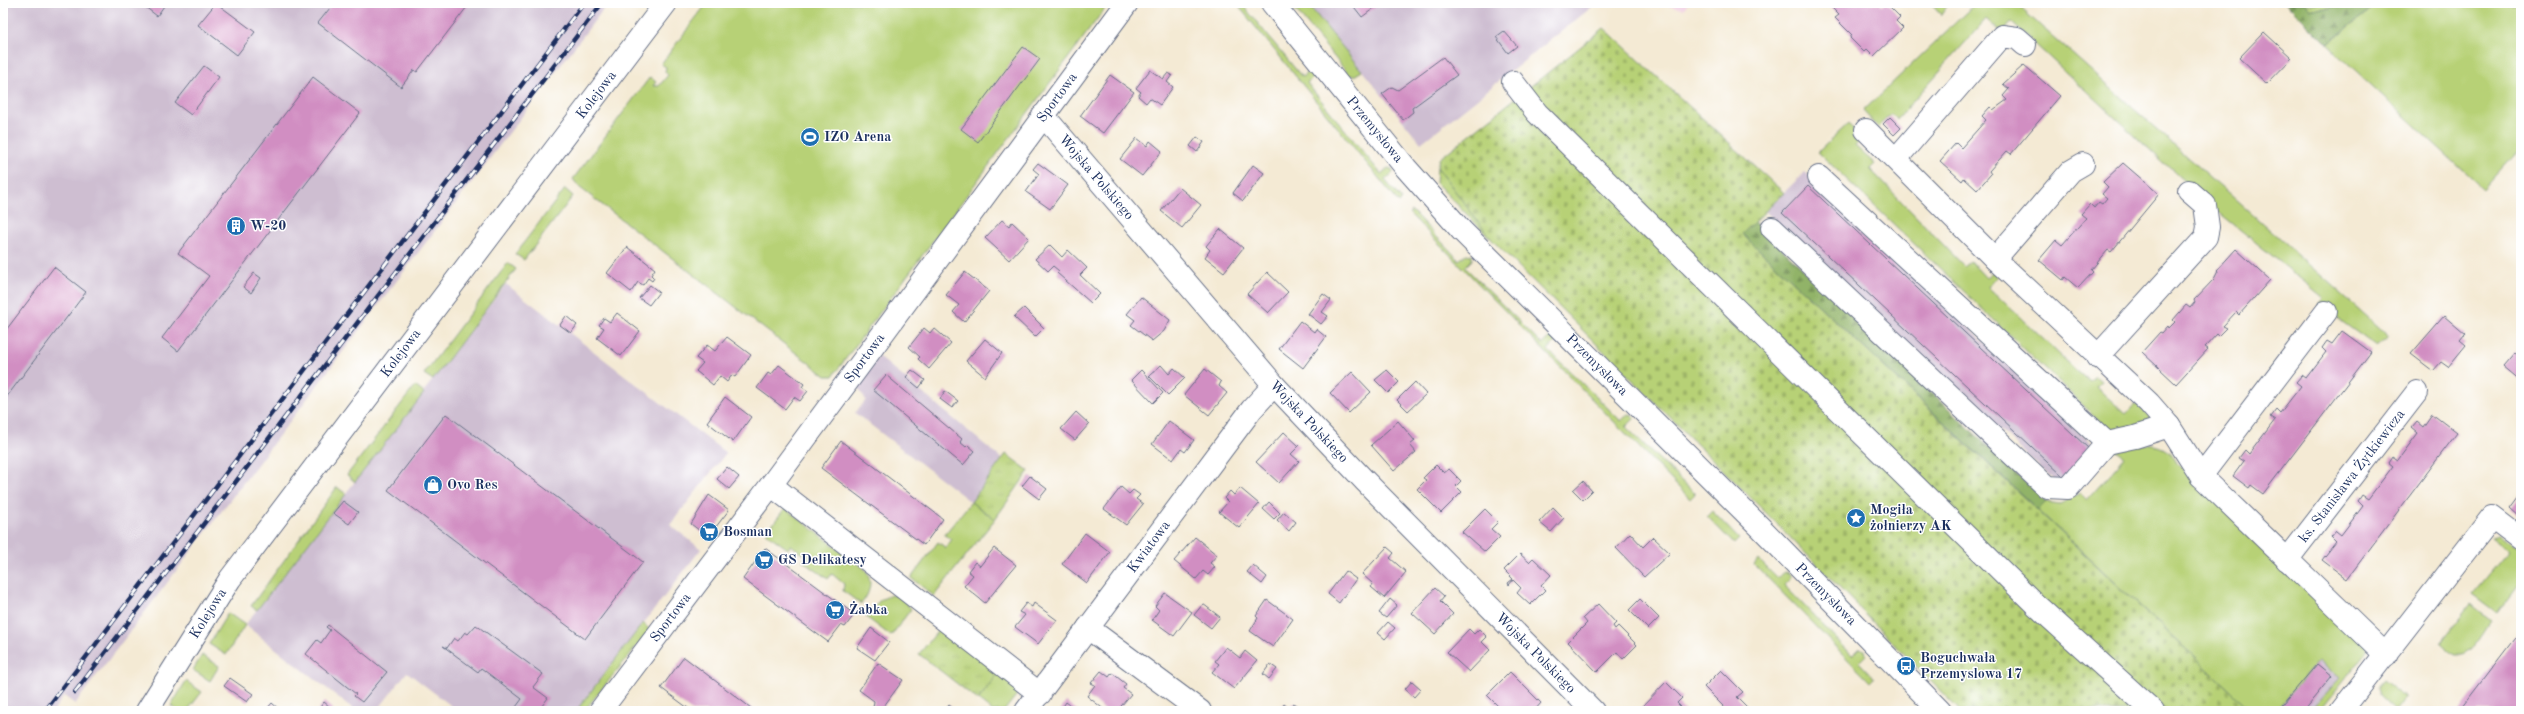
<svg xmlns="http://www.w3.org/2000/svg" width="2524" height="714" viewBox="0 0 2524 714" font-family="'Old Standard TT',serif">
<defs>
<pattern id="forest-firs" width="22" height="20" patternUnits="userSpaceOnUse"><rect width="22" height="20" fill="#91b367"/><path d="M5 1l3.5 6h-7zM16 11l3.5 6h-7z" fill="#769258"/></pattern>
<pattern id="cemetery-stones" width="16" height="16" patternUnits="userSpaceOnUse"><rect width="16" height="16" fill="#b7d176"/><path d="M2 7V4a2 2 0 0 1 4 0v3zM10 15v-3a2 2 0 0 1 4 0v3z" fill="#9db468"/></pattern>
<pattern id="park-tufts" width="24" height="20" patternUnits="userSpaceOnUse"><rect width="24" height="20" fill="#b7d176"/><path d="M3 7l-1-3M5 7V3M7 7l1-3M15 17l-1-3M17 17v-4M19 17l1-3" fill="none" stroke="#9db468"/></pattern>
</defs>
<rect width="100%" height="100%" fill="#fff"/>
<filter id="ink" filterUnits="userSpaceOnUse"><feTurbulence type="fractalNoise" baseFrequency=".025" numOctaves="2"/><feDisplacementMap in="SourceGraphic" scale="8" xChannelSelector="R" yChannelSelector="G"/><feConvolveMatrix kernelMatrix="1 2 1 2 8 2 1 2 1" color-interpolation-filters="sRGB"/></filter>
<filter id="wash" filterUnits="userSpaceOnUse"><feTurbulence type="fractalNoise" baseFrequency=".012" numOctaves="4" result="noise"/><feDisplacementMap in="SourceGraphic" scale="16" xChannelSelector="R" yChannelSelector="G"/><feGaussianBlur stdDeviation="0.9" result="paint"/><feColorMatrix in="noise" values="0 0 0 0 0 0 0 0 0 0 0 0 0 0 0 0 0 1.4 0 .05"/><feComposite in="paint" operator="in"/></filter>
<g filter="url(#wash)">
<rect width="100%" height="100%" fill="#f4ead4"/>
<!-- built -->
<path fill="#f1d0e3" d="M1651,3h38l-5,6z"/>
<!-- industrial -->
<g fill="#cebed1">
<path d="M3,3h605l-533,701 -11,-8 -11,15h-50z"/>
<path d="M1307,3h290l-176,140z"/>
<path d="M1805,172l289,274 -36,38 -293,-273z"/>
<path d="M506,284l220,169 -56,72 31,24 -125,162h-118l-51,-39 -30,39h-21l-111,-86z"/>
<path d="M878,356l124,103 -31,43 -116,-89 11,-13 -10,-15z"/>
<path d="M2319,660l21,18 -30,33h-34z"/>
</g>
<!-- green -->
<g fill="#b7d176" stroke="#69806a">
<path d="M707,3h402l-276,373h-7l-247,-189 -6,-8 77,-102 6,5 -3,4h6l9,-11 -3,-3 1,-5 -5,-3z"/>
<path d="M1236,3h5l61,74 7,-6 5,2 1,3 -8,7 74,91 7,-6 4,1 1,4 -8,7 17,20 -3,3z"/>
<path d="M1290,3h17l55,68 -8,5 -5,-1z"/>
<path d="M1976,3h39l375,334 -13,10 -58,-42 5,-7 -113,-92 -200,-184 -6,7 -7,1 -12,-11 -89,100 -6,-5 -13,13 -15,-16z"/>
<path d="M2305,3h32l-5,5 -21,1z"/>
<path d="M2379,3h142v144l-38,42 -156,-145z"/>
<path d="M1848,124l15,14 -8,8 20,18 -5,5 94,97 6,-5 16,17 8,-6 3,4 -9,11 89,84 13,11 5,-6 6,5 -5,6 30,27 8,-9h5l11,12 -3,6 -27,11 -12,-5 -290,-277z"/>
<path d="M1437,167l50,65 5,8 -56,-57z"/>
<path d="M565,189l8,7 -49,64 -9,-6z"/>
<path d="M1412,211l47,49 7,-6 6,1v5l-7,7 77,77 8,-7h3l2,5 -7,8 73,71 7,-7 5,1 1,4 -8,8 69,67 -5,5 -281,-286z"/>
<path d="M508,263l8,6 -83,111 -9,-6z"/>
<path d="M415,386l9,7 -69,89 -8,-7z"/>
<path d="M2130,444c20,0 37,-1 47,19l191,182v6l-48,60h-10l30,-33 -21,-18 -43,51h-24l-214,-201 8,-8 14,2 20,-11 7,7 38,-43 -10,-7z"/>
<path d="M337,487l9,7 -89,116 -6,-4z"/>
<path d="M971,502l24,17 -61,77 -23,-18 27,-36 8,6 6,-9 -8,-4z"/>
<path d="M785,508l81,62c7,13 4,23 -5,34l-18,-13 1,-7 -12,-10 -4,5 -25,-18 3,-5 -15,-11 -3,4 -22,-16z"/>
<path d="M1712,511l27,28 -5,5 -27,-28z"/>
<path d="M2499,535l22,14v32l-24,32 -24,-18 36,-44 -18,-14z"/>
<path d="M1758,559l19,19 8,-6 4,1 2,5 -7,7 68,70 7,-7 6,2 1,5 -7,7 15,16 -4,4 -116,-118z"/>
<path d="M891,595l9,1 11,13 -20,27 -25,-19 14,-17z"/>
<path d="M2471,605l20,16c-7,9 -20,36 -34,33 -6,-1 -11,-7 -16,-11z"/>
<path d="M228,613l17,12 -19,30 -17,-11z"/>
<path d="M643,623l7,7 -66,81h-8z"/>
<path d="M202,655l17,11 -9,15 -17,-11z"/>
<path d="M999,672l20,20 -15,19h-12l-14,-11z"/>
<path d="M2383,680l23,18 -10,13 -17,-16 -2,-8z"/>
<path d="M186,681l16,11 -15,19h-9l-7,-5z"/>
</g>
<!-- forest -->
<g fill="url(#forest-firs)" stroke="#567162">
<path d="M2286,3h19l6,6 20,-1 6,-5h42l-52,41z"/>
<path d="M1754,222l292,280 -8,8 -296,-276z"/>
</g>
<!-- cemetery -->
<path fill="url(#cemetery-stones)" stroke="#69806a" d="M1604,28l180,165 -42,41 510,477h-292l-186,-190 -282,-281 -55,-73 2,-8z"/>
<!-- park -->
<g fill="url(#park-tufts)" stroke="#69806a">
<path d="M1930,3h19l-8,12z"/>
<path d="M1006,454l23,17 -34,48 -24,-17z"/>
<path d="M941,627l58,45 -21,28 -59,-46z"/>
</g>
<g id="blocks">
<!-- building -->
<g fill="#d18ec2">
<path d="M140,3h26l-9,13z"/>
<path d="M216,3l39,29 -18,23 -39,-30z"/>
<path d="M334,3h136l-53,69 -3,-2 -13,17 -83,-64z"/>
<path d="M1351,3h30l-19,14z"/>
<path d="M1827,3h52l3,3 4,-3 14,14 -4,4 7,7 -29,28 -7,-7 -3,3 -14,-14 2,-3 -17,-17 4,-3z"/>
<path d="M1504,31l13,15 -9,7 -12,-16z"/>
<path d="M2264,32l28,26 -25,26 -28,-26z"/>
<path d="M1023,47l17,12 -62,83 -17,-13z"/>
<path d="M1443,57l14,18 -45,33 1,4 -10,8 -21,-26 10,-7 6,3z"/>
<path d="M2024,65l36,31 -49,58 -4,-3 -18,20 2,3 -14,16 -13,-12 -2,3 -22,-20 16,-18 5,5 25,-28 -4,-4 8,-9 3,3 14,-10 -4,-4 6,-7 -6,-5z"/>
<path d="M204,66l15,11 -28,38 -16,-12z"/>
<path d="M1150,70l13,9 5,-6 4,2 -5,7 6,5 -13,18 -10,-7 -4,5 -8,-7 3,-4 -5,-4z"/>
<path d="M1110,75l24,17 -31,41 -23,-17z"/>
<path d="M313,77l47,36 -182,238 -16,-13 47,-62 -31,-23z"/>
<path d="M1890,117l11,11 -7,7 -11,-11z"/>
<path d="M1197,137l7,5 -7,10 -7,-6z"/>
<path d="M1137,138l10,8 3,-5 12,10 -20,25 -22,-17z"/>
<path d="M1038,163l30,22 -18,24 -24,-17 13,-18 -6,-5z"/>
<path d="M2123,163l36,31 -48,58 -3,-2 -17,20 2,2 -15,16 -13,-11 -2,3 -24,-20 17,-20 6,5 24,-27 -5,-4 9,-10 4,4 5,-6 3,2 5,-6 -5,-4 6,-7 -5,-5z"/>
<path d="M1253,165l11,8 -21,28 -10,-8z"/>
<path d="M1808,186l281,263 -26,27 -281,-263z"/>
<path d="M1180,188l21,17 -19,23 -21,-17z"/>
<path d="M1002,220l7,6 3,-4 17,16 -20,22 -24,-22z"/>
<path d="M1220,229l23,19 -19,24 -19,-15 5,-7 -4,-4z"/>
<path d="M1050,245l12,12 6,-7 19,18 -7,7 20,19 -9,9 -34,-30 2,-2 -6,-5 -5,5 -13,-12z"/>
<path d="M627,247l28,22 -4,6 3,3 -2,3 -4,-3 -5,7 -5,-3 -7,10 -24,-19z"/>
<path d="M2236,249l34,31 -31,35 -3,-3 -13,14 4,2 -8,8 -2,-2 -12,13 3,2 -32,35 -34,-32 18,-20 2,1 6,-7 1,2 6,-6 -2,-2 13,-15 4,3 5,-6 -1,-2 20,-21 4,-8 -1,-1z"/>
<path d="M54,267l32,25 -81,107 -2,-65z"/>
<path d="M965,272l24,19 -25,31 -11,-10 6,-7 -13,-10z"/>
<path d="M1267,272l21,20 -20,21 -21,-19z"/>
<path d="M254,273l7,5 -10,15 -8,-6z"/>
<path d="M650,285l9,7 -10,13 -10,-7z"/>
<path d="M1323,294l8,6 -9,12 6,4 -7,8 -13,-10z"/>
<path d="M1141,297l29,23 -6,11 -12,10 -21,-16 4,-5 -8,-6z"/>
<path d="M1024,308l20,20 -9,9 -21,-20z"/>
<path d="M617,313l23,18 -19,25 -24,-18 7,-10 -5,-3 5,-7 6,4z"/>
<path d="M566,316l11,9 -6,8 -11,-8z"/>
<path d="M2444,316l21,18 -5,6 6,5 -18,22 -7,-5 -8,9 -22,-17z"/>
<path d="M1300,321l14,11 2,-3 10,8 -23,31 -24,-19z"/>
<path d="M924,328l6,5 4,-5 17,15 -22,26 -11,-10 2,-2 -11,-10z"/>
<path d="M2342,331l29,21 -108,142 -12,-9 -2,3 -16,-12 11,-15 -5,-3 6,-8 4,4 26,-34 -5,-3 6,-8 4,4 21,-27 -5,-4 6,-7 4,3 20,-26 -4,-4 5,-7 5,3z"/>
<path d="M727,337l24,18 -16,22 -3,-2 -5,7 -7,-6 -7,9 -17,-14 7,-8 -7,-5 11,-13 8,6z"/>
<path d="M985,339l17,14 -17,24 -19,-16z"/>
<path d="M2515,352l6,5v24l-18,-15z"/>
<path d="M779,365l25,19 -2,3 6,4 -8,10 -6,-4 -9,12 -28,-21 11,-15 3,2z"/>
<path d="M1161,365l8,9 5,-6 11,10 -17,17 -19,-19z"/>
<path d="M1205,369l16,13 -2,4 8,7 -18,22 -25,-20z"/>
<path d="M912,370l13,10 -6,8 -13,-11z"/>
<path d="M1141,370l22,23 -10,10 -22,-23z"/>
<path d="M1387,370l12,12 -11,11 -13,-13z"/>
<path d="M1352,372l19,20 -22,21 -19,-20z"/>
<path d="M886,375l76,64 -2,3 6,5 2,-2 7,6 -12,14 -90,-75z"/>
<path d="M1415,382l11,12 -18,17 -11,-11z"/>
<path d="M945,391l13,10 -6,7 -12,-9z"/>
<path d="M725,397l26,20 -18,25 -26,-20z"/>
<path d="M1076,412l13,12 -14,16 -14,-11z"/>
<path d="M446,414l197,148 -58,77 -197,-149z"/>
<path d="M2432,414l25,19 -110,146 -25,-19 14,-18 -5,-5 5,-6 5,4 22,-29 -5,-5 4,-6 6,4 25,-33 -5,-4 4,-6 6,4 20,-27 -6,-5 5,-6 6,5z"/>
<path d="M1169,421l25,19 -9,12 -4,-3 -8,11 -21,-16z"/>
<path d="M1398,421l17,20 -5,4 6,7 -22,19 -23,-26z"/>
<path d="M1284,432l15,14 -8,8 8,7 -20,22 -23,-21z"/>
<path d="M841,441l102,78 -19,26 -103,-77z"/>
<path d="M1436,465l8,8 5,-4 12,12 -5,5 6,6 -21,21 -24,-24 9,-9 -3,-2z"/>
<path d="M727,467l12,10 -10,12 -12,-10z"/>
<path d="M1030,476l17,13 -8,10 -17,-13z"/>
<path d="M1583,481l9,10 -9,9 -10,-10z"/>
<path d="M1121,487l8,7 4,-4 7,5 -4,4 7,5 -17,21 -22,-16z"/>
<path d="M1240,488l19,16 -20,24 -20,-16 9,-10 -4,-4 6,-7 4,4z"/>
<path d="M2521,493v25l-11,-10z"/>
<path d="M709,495l20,15 -21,27 -17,-13z"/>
<path d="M343,501l15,11 -9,12 -16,-11z"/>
<path d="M1269,502l11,11 -6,6 -11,-10z"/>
<path d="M1553,507l11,11 -13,14 -12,-10z"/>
<path d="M1485,509l13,13 -7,7 9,8 -15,15 -23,-20z"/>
<path d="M1284,512l12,10 -7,9 -12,-11z"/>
<path d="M1085,533l25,19 -23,31 -25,-19z"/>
<path d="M1630,533l13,14 10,-10 17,16 -26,24 -28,-29z"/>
<path d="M1195,537l22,18 -7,8 5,4 -7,8 -5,-4 -7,8 -22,-18z"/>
<path d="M1387,547l7,6 -4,5 16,14 -22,26 -13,-11 2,-3 -11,-10z"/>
<path d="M765,548l85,63 2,-3 5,3 -12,16 -4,-2 -13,17 -85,-63z"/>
<path d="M994,548l22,17 -31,38 -21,-17 9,-11 -5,-4 7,-9 5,4z"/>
<path d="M1520,554l9,8 4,-4 18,17 -10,11 4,4 -15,15 -13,-12 4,-5 -8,-8 -4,5 -1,-2 5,-4 -9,-9z"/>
<path d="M1253,565l14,12 -5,7 -15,-12z"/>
<path d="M1345,571l11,8 -17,24 -11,-9z"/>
<path d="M1435,588l9,8 -4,5 13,13 -18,20 -23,-21z"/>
<path d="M1165,593l27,19 -18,24 -22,-16 7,-10 -4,-4z"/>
<path d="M1390,599l7,6 -11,13 -7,-5z"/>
<path d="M1640,599l19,19 -11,11 -19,-19z"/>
<path d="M1267,600l26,19 -20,28 -23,-16 8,-13 -2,-2z"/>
<path d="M1026,603l6,4 2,-4 23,17 -19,24 -23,-17 10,-12 -6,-3z"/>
<path d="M1203,604l17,13 -9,11 -17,-13z"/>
<path d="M1598,604l18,19 -3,3 2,3 3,-3 19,19 -14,14 -6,-7 -20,20 -29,-30 19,-19 -4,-5z"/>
<path d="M1388,622l7,6 -10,11 -7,-6z"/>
<path d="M328,625l59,47 -25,30 -8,-6 2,-2 -50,-40 11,-14 4,3 9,-13 -4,-3z"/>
<path d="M476,625l67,49 -10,13 15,11 -10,13h-25l9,-12 -41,-31 -3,4 -35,-26 4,2 7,-10 4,3 7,-9 3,2z"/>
<path d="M871,628l18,14 -14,18 -18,-12z"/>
<path d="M1469,629l5,5 5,-5 8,8 -5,5 8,8 -21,22 -22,-20z"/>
<path d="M2521,630v77l-3,4h-59z"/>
<path d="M1226,647l14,11 5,-7 12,10 -23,28 -22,-17 7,-8 -4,-3z"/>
<path d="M684,657l71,54h-63l-31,-23z"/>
<path d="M878,663l25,17 -22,30 -8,-2 1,-7 -15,-11z"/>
<path d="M1270,664l7,5 -8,10 -6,-5z"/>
<path d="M2317,664l15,12 -29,35h-23l-2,-1z"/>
<path d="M1721,670l22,22 -6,5 12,12 -2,2h-19l-24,-24z"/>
<path d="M1101,671l8,6 3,-4 14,11 -3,4 8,6 -14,17h-11l-19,-15 8,-11 -4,-2z"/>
<path d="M1510,672l31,31 -7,8h-31l-16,-16z"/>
<path d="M230,678l23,16 -6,8 -23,-16z"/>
<path d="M1412,681l9,8 -7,8 -9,-8z"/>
<path d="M1666,682l16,16 -5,5 8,8h-41l-3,-3z"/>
<path d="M324,702l11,9h-18z"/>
<path d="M1066,702l12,9h-18z"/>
<path d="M272,703l9,8h-16z"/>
<path d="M1293,703l9,6 -2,2h-21l5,-7 5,4z"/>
<path d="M949,705l8,6h-13z"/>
</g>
</g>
</g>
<g filter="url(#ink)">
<use href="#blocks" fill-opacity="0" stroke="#677087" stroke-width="1"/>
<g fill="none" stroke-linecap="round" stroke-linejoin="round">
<defs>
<g id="minor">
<path id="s1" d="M1272,3l134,165 56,63 299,297 179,183"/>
<path d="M1513,82l24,31 499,492 117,106"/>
<path id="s2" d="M1043,115l231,270 90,95 229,231"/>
<path d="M1866,130l129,129 154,144 20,23 32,50 185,179"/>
<path d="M1896,159l106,-123 15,2 8,7"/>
<path d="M1819,177l288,266 28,-6 34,-11"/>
<path d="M1772,228l275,259 21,1 39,-45"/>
<path d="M1995,259l76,-88 12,-7"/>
<path d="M2097,357l109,-120 2,-10 -3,-22 -16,-14"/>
<path d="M2201,476l125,-164"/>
<path d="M771,485l269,209"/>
<path id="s3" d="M2287,560l130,-168"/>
<path d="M1088,628l112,83"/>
<path id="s4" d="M147,711l83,-132 436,-576"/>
<path id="s5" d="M600,711l171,-226 356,-482"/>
<path id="s6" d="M1026,711l226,-302 22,-24"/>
<path d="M2341,711l151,-194 29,22"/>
</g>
</defs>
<!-- minor casing -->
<use href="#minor" stroke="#677087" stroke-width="24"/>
<!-- minor -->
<use href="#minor" stroke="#fff" stroke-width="22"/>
<defs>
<g id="rail">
<path d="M75,692l527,-689"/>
<path d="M45,711l539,-708"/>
</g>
</defs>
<!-- rail casing -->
<use href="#rail" stroke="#1b2f5e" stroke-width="4.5"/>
<!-- rail -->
<use href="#rail" stroke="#fff" stroke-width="3" stroke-dasharray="9" stroke-linecap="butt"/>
</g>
</g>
<!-- icons -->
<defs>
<symbol id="stadium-disc" viewBox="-11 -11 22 22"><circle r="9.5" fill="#1f6fb2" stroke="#fff"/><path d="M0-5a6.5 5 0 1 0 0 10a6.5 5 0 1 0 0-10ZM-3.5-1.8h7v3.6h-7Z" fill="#fff"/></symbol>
<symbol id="building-disc" viewBox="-11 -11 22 22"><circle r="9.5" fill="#1f6fb2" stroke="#fff"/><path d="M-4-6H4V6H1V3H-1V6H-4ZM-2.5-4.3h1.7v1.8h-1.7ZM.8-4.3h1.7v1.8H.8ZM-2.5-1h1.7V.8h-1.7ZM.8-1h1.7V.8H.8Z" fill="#fff"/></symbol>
<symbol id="shop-disc" viewBox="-11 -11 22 22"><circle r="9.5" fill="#1f6fb2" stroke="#fff"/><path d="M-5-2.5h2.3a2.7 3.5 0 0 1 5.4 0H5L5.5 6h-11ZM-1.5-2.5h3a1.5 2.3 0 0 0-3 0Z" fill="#fff"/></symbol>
<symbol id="sight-disc" viewBox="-11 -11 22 22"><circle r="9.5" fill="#1f6fb2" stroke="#fff"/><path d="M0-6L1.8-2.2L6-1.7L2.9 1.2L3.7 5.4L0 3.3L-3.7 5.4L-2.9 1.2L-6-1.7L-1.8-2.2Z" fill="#fff"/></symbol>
<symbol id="supermarket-disc" viewBox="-11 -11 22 22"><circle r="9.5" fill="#1f6fb2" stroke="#fff"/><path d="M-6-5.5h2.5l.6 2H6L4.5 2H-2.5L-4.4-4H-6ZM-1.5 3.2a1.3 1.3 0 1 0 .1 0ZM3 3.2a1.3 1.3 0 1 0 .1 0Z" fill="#fff"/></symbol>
<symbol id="bus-disc" viewBox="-11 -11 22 22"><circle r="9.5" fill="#1f6fb2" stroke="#fff"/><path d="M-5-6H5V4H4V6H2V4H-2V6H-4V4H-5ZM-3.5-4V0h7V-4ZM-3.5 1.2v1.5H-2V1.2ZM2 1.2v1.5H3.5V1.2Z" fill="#fff"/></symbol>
</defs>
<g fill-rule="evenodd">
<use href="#stadium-disc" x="799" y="126" width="22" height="22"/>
<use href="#building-disc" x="225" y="215" width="22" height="22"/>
<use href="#shop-disc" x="422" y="474" width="22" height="22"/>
<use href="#sight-disc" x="1845" y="507" width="22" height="22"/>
<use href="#supermarket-disc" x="698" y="521" width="22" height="22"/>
<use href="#supermarket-disc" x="753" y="549" width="22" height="22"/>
<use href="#supermarket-disc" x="824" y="599" width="22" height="22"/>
<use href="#bus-disc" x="1895" y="655" width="22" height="22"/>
</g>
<g text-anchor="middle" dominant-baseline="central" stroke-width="3" stroke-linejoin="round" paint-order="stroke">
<!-- street labels -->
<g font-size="14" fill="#1b2f5e" stroke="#fff">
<text stroke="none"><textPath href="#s4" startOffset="763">Kolejowa</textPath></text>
<text stroke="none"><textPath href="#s5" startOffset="765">Sportowa</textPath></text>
<text stroke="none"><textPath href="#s1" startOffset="163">Przemysłowa</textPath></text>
<text stroke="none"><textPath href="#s2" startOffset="82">Wojska Polskiego</textPath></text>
<text stroke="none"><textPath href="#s4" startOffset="439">Kolejowa</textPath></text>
<text stroke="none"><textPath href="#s5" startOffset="441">Sportowa</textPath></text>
<text stroke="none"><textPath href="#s1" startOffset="487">Przemysłowa</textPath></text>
<text stroke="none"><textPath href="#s2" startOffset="406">Wojska Polskiego</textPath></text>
<text stroke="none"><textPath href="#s3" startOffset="106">ks. Stanisława Żytkiewicza</textPath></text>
<text stroke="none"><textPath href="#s6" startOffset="205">Kwiatowa</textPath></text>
<text stroke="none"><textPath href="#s1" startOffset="811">Przemysłowa</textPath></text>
<text stroke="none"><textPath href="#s4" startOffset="115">Kolejowa</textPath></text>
<text stroke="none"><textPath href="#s5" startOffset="117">Sportowa</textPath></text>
<text stroke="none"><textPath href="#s2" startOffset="730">Wojska Polskiego</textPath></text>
</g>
<!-- poi labels -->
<g font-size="14" font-weight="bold" fill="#1b2f5e" stroke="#fff" text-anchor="start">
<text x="824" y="137">IZO Arena</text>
<text x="250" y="226">W-20</text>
<text x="447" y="485">Ovo Res</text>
<text x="1870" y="510">Mogiła<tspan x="1870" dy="16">żołnierzy AK</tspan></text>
<text x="723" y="532">Bosman</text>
<text x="778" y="560">GS Delikatesy</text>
<text x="849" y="610">Żabka</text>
<text x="1920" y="658">Boguchwała<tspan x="1920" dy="16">Przemyslowa 17</tspan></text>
</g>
</g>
<!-- margin -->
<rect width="2524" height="714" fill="none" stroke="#fff" stroke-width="16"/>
</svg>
